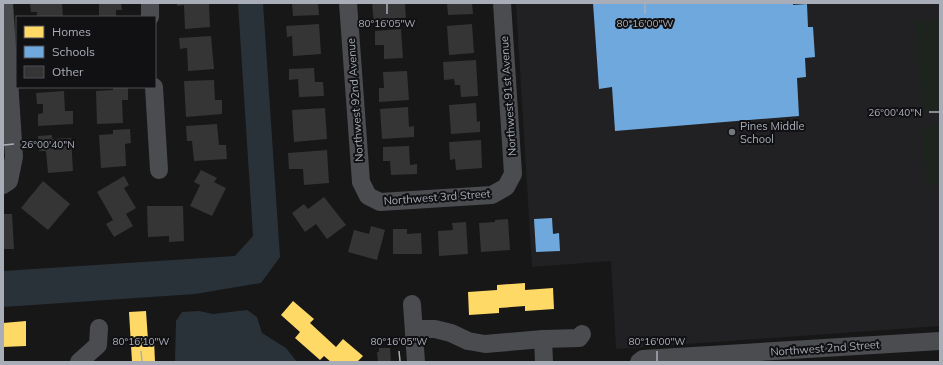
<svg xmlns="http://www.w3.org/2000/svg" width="943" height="365" viewBox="0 0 943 365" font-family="Mulish,sans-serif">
<rect width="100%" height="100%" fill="#171717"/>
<!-- built -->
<path fill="#212123" d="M516,3h424v323l-324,23 -5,-88 -79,6z"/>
<!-- green -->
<g fill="#1d241e">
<path d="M940,20v93h-17l-8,-92z"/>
<path d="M940,125v59l-14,1 -4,-59z"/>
</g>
<!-- water -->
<g fill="#2a3239">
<path d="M238,3h25l17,254 -19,26 -66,11 -192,13v-36l232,-15 18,-20z"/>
<path d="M247,310l10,7 5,16 24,15 11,14h-122l1,-41 6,-9 17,-1 14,3z"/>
</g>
<!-- homes -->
<g fill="#ffd966">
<path d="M525,283v7l28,-2 1,21 -29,2v-5l-26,2v5l-30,2 -1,-23 29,-2v-5z"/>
<path d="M293,301l21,18 -4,4 26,24 7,-8 20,17 -6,6h-26l-7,-6 -4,4 -25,-22 5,-6 -19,-17z"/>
<path d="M146,311l2,29h6l1,22h-23l-3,-50z"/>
<path d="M26,321v25l-23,1v-24z"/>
</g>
<!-- schools -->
<g fill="#6fa8dc">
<path d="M593,3h200v2l14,-1 1,23h5l2,30 -10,1 1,19 -9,1 2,38 -184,15 -3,-44 -13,2z"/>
<path d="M552,218l1,16 6,-1 1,18 -24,1 -2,-33z"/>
</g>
<!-- building -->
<g fill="#353536">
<path d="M51,3h11l1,14h-26v-5h-6l-1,-8z"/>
<path d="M99,3h22l1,7h-6v7h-17z"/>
<path d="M177,3h32l1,24 -25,2 -1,-24 -7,1z"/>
<path d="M292,3h26l1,12 -26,1z"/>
<path d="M372,3h33l1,18 -32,3z"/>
<path d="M447,3h25l1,11 -25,1z"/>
<path d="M319,24l2,30 -28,2 -1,-20 -5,1 -1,-11z"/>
<path d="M472,24l2,29 -25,2 -2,-29z"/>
<path d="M401,29l2,29 -19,1v-14h-9v-14z"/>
<path d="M211,36l3,33 -26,2 -1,-23 -7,1 -1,-11z"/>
<path d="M476,60l2,36 -17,1 -1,-12h-5l-1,-6 -10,1 -1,-18z"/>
<path d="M314,68l1,14h8l1,14 -25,1 -1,-18 -9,1v-11z"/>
<path d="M407,71l2,29 -30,2v-14h5l-1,-16z"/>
<path d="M214,80l1,20h7v14l-36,3 -2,-36z"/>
<path d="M113,87h15v13h-6l1,23 -26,1 -1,-33 17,-1z"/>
<path d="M64,91l1,20h8v13l-35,2v-12l5,-1v-9h-6l-1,-11z"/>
<path d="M476,103l1,19 3,-1v11l-29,2 -2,-29z"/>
<path d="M408,107l1,20 5,-1v11l-32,2 -2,-30z"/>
<path d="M325,108l2,31 -33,3 -2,-32z"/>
<path d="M217,124l2,21h7l1,14 -33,2 -2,-20h-5l-1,-15z"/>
<path d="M130,129l1,14 -6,1 1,22 -25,2 -2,-33 14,-1v-4z"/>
<path d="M52,135v4l19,-1 2,33 -25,2 -2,-22h-7l-1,-15z"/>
<path d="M481,140l1,28 -26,2 -1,-11 -5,1 -1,-18z"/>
<path d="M409,146l1,19 7,-1v10l-26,1 -1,-14h-7v-14z"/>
<path d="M327,150l2,33 -25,2 -1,-16h-14l-1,-16z"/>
<path d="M201,170l16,8 -3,4 12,6 -14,28 -22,-10 10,-21 -6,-3z"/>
<path d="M124,176l5,9 -5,3 12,20 -10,6 7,12 -19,11 -8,-13 7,-4 -16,-28z"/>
<path d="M43,181l27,23 -22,26 -27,-22z"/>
<path d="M324,197l22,28 -19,14 -11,-15 -11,8 -13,-19 12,-9 4,5z"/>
<path d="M147,206h36l1,35 -15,1v-6l-21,1z"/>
<path d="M3,214h9l2,35h-11z"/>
<path d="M508,219l2,31 -29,2 -2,-29 16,-1v-2z"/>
<path d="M466,222l2,32 -29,2 -1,-25 15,-1 -1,-7z"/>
<path d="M371,226l14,4 -8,30 -29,-8 6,-22 15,4z"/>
<path d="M393,229h14v5l14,-1 1,21h-29z"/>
<path d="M379,348h11l1,14h-13l-1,-10h2z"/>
</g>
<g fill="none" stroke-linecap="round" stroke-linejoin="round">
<!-- minor -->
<g stroke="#4b4c50" stroke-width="18">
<path d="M150,3v14"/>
<path d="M348,3l13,179 7,14 12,6 112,-7 14,-8 7,-13 -11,-171"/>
<path d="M154,87l5,83"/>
<path d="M3,185l6,-4 5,-24 -10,-154"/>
<path d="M412,304l4,58"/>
<path d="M414,329h21l16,4 17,8 17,3 58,-5 36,-1 3,-4"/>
<path d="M543,339l1,23"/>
<path d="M79,362l19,-17 1,-17"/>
<path d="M639,362l4,-3 297,-18"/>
</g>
</g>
<!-- ticks -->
<path fill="none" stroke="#a8adb8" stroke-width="1.5" d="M387,4v10M645,4v10M929,112h10M4,145l10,-1M141,351l1,10M399,351l1,10M657,351v10"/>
<!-- markers -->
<circle fill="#757880" stroke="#111113" stroke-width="1.5" cx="732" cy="132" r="4"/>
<g text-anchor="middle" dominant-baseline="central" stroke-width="4" stroke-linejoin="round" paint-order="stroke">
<!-- street labels -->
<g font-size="11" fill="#a8adb8" stroke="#111113">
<text transform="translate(508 96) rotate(-94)">Northwest 91st Avenue</text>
<text transform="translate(355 100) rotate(-94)">Northwest 92nd Avenue</text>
<text transform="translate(437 197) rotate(-4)">Northwest 3rd Street</text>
<text transform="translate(825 348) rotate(-4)">Northwest 2nd Street</text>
</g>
<!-- poi labels -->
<g font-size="11" fill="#a8adb8" stroke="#111113" text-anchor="start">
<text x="740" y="126">Pines Middle<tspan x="740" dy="13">School</tspan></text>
</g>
</g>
<g font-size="10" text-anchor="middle" fill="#a8adb8" stroke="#111113" stroke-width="4" stroke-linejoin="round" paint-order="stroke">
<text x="387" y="27">80°16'05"W</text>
<text x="645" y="27">80°16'00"W</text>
<text x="895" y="116">26°00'40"N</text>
<text x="48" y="148">26°00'40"N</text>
<text x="141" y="345">80°16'10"W</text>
<text x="399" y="345">80°16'05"W</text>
<text x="657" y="345">80°16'00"W</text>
</g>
<!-- border -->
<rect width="943" height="365" fill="none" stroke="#a8adb8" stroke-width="8"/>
<!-- legend -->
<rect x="16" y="16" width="140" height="72" fill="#111113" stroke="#4d4f55"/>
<rect x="24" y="26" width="20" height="12" fill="#ffd966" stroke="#4d4f55"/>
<text x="52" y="36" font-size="12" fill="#a8adb8">Homes</text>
<rect x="24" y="46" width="20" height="12" fill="#6fa8dc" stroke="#4d4f55"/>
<text x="52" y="56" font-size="12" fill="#a8adb8">Schools</text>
<rect x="24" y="66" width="20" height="12" fill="#353536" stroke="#4d4f55"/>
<text x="52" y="76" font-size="12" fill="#a8adb8">Other</text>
</svg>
